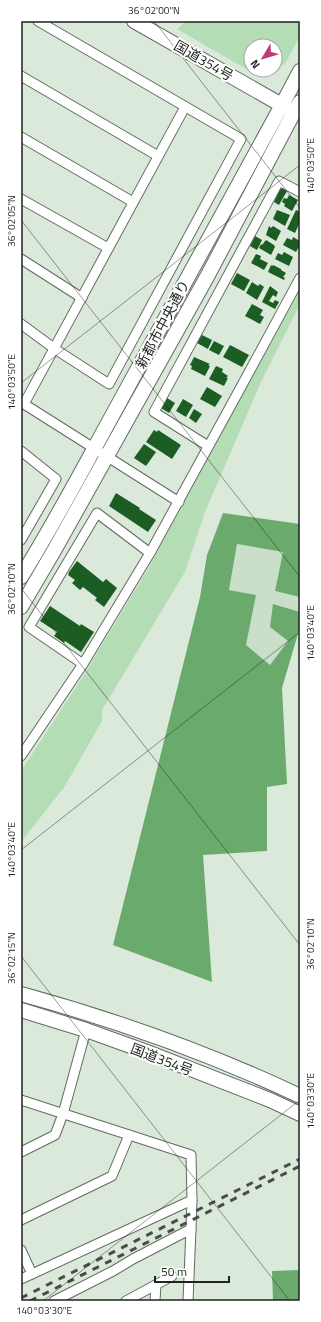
<svg xmlns="http://www.w3.org/2000/svg" width="321" height="1322" viewBox="0 0 321 1322" font-family="'Titillium Web','Noto Sans JP',sans-serif">
<rect width="100%" height="100%" fill="#dbe9da"/>
<!-- built -->
<path fill="#cadeca" d="M237,544l46,8 -8,39 25,6v15l-26,-8 14,37 -18,24 -24,-20 10,-50 -27,-5z"/>
<!-- green -->
<g fill="#b5ddb5">
<path d="M186,21h114v15l-15,28 -10,4v-22h-24v24h20l-13,6 -81,-47z"/>
<path d="M300,289v15l-39,78 -56,130 -20,60 -83,138v11l-37,65 -44,56v-71l59,-90 68,-112z"/>
</g>
<!-- water -->
<g fill="#6aab6d">
<path d="M223,513l77,11v73l-25,-6 8,-39 -46,-8 -8,46 27,5 -10,50 24,20 18,-24 -18,-14 3,-23 27,8v15l-18,61 5,96 -20,3v64l-64,4 9,127 -99,-37 87,-348 7,-42z"/>
<path d="M300,1270v31h-27l-1,-30z"/>
</g>
<!-- building -->
<g fill="#1c5d23">
<path d="M282,188l5,3 -8,14 -5,-3 6,-13z"/>
<path d="M289,195l9,5 -6,11 -8,-5 1,-2 -3,-2 2,-4 3,1z"/>
<path d="M277,210l13,5 -5,11 -12,-7z"/>
<path d="M296,210l4,2v10l-5,11 -8,-4z"/>
<path d="M269,226l2,2 2,-2 8,5 -5,10 -10,-6z"/>
<path d="M255,236l7,4 -5,10 -7,-4z"/>
<path d="M293,237l7,4v4l-4,7 -13,-7 4,-7 5,2z"/>
<path d="M266,240l8,5 1,2 -4,8 -12,-7 2,-4 1,1z"/>
<path d="M284,252l9,5 -4,9 -14,-7 3,-6 4,2z"/>
<path d="M256,254l5,2 -1,3 8,4 -4,7 -13,-7z"/>
<path d="M271,265l1,1 1,-1 8,4v1l5,3 -3,4 2,1 -1,2 -16,-8z"/>
<path d="M237,273l13,7 -6,11 -13,-7z"/>
<path d="M252,282l6,4 2,-2 4,3 -7,13 -11,-7z"/>
<path d="M270,286l8,6 -2,5 -3,-2 -4,6 4,2 2,-3 4,2 -4,7 -13,-7z"/>
<path d="M252,304l11,6 -3,5 4,2 -4,7 -15,-8z"/>
<path d="M202,335l10,5 -4,9 -11,-6z"/>
<path d="M214,341l10,5 -5,9 -10,-5z"/>
<path d="M230,345l19,10 -7,12 -19,-10z"/>
<path d="M194,357l16,7 -2,1 2,1 -5,10 -14,-7 1,-3 -2,-1z"/>
<path d="M216,366l7,3 -1,3 6,4 -2,2h2l-4,8 -15,-7z"/>
<path d="M207,387l15,9 -7,11 -15,-8z"/>
<path d="M167,398l8,5 -6,10 -8,-5z"/>
<path d="M183,399l10,6 -7,12 -10,-6z"/>
<path d="M194,409l8,5 -6,9 -7,-5z"/>
<path d="M154,430l3,2 1,-2 23,15 -9,14 -26,-17z"/>
<path d="M144,444l12,8 -10,14 -12,-8z"/>
<path d="M116,493l24,15 -1,1 17,11 -8,12 -39,-26z"/>
<path d="M77,561l26,21 3,-3 11,9 -13,19 -9,-7 2,-2 -14,-11 -3,3 -8,-7 3,-3 -7,-5 1,-3z"/>
<path d="M50,606l30,20 1,-2 13,8 -13,20 -16,-11 -1,2 -10,-7 3,-4 -17,-11z"/>
</g>
<g fill="none" stroke-linecap="round" stroke-linejoin="round">
<defs>
<g id="minor">
<path d="M21,76l137,80"/>
<path d="M21,137l112,65"/>
<path d="M21,199l87,49"/>
<path d="M21,259l61,39"/>
<path d="M21,324l34,25 54,35 132,-245 -203,-118"/>
<path d="M208,446l-54,-34 125,-231 21,11"/>
<path d="M21,451l35,28 -35,61"/>
<path d="M179,502l-155,-98 161,-297"/>
<path d="M83,664l-54,-37 68,-114 53,40"/>
<path d="M21,756l62,-92 67,-111 91,-166 59,-109"/>
<path d="M21,1100l170,55 1,45 -160,74"/>
<path d="M21,1152l34,-17 8,-21 23,-84"/>
<path d="M21,1220l91,-44 17,-41"/>
<path d="M191,1229l1,-29"/>
<path d="M21,1250l11,24 -11,5"/>
<path d="M54,1301l59,-30 20,-12 58,-30 -3,72"/>
<path d="M126,1301l46,-25"/>
<path d="M155,1301l1,-16"/>
</g>
<g id="primary">
<path d="M282,105l18,-34"/>
<path d="M294,112l6,-10"/>
</g>
<g id="trunk">
<path d="M21,577c35,-56 65,-114 97,-172 55,-100 109,-200 164,-300"/>
<path d="M21,607l34,-58 153,-274 86,-163 -160,-91"/>
<path d="M21,994c95,26 190,60 279,102"/>
<path d="M21,1010l65,20 61,22 123,48 30,14"/>
</g>
</defs>
<!-- minor casing -->
<use href="#minor" stroke="#606c60" stroke-width="11"/>
<!-- primary casing -->
<use href="#primary" stroke="#606c60" stroke-width="16"/>
<!-- trunk casing -->
<use href="#trunk" stroke="#606c60" stroke-width="16"/>
<!-- minor -->
<use href="#minor" stroke="#fff" stroke-width="9"/>
<!-- primary -->
<use href="#primary" stroke="#fff" stroke-width="14"/>
<!-- trunk -->
<use href="#trunk" stroke="#fff" stroke-width="14"/>
<!-- rail -->
<g stroke="#474e46" stroke-width="3" stroke-dasharray="7 7" stroke-linecap="butt">
<path d="M21,1298l279,-139"/>
<path d="M30,1301l270,-135"/>
</g>
</g>
<!-- ticks -->
<path fill="none" stroke="#1e231e" stroke-width="1" stroke-opacity="0.45" d="M154,21l146,187M21,220l279,357M21,383l279,-218M21,588l279,357M21,850l279,-218M21,956l269,345M43,1301l257,-201"/>
<g text-anchor="middle" dominant-baseline="central" stroke-width="4" stroke-linejoin="round" paint-order="stroke">
<!-- street labels -->
<g font-size="14" fill="#1e231e" stroke="#fff">
<text transform="translate(204 60) rotate(30)">国道354号</text>
<text transform="translate(162 324) rotate(-62)">新都市中央通り</text>
<text transform="translate(162 1059) rotate(21)">国道354号</text>
</g>
</g>
<!-- border -->
<rect width="321" height="1322" fill="none" stroke="#ffffff" stroke-width="44"/>
<!-- north arrow -->
<g transform="translate(263 58) rotate(232)"><circle r="19" fill="#ffffff" stroke="#a5a7a5"/>
<path d="M0-3L7 15L0 10L-7 15Z" fill="#c0397a"/>
<text y="-6" font-size="11" font-weight="bold" text-anchor="middle" fill="#1e231e">N</text>
</g>
<!-- scale -->
<path d="M155 1276v6h74v-6" fill="none" stroke="#1e231e" stroke-width="2"/>
<text x="161" y="1276" font-size="12" fill="#1e231e" stroke="#ffffff" stroke-width="3" paint-order="stroke">50 m</text>
<rect x="22" y="22" width="277" height="1278" fill="none" stroke="#1e231e" stroke-width="1.5"/>
<g font-size="10" text-anchor="middle" fill="#1e231e">
<text x="154" y="14">36°02'00"N</text>
<text transform="translate(310 166) rotate(-90)" y="4">140°03'50"E</text>
<text transform="translate(11 221) rotate(-90)" y="4">36°02'05"N</text>
<text transform="translate(11 382) rotate(-90)" y="4">140°03'50"E</text>
<text transform="translate(11 589) rotate(-90)" y="4">36°02'10"N</text>
<text transform="translate(310 633) rotate(-90)" y="4">140°03'40"E</text>
<text transform="translate(11 850) rotate(-90)" y="4">140°03'40"E</text>
<text transform="translate(310 944) rotate(-90)" y="4">36°02'10"N</text>
<text transform="translate(11 958) rotate(-90)" y="4">36°02'15"N</text>
<text transform="translate(310 1101) rotate(-90)" y="4">140°03'30"E</text>
<text x="44" y="1314">140°03'30"E</text>
</g>
</svg>
